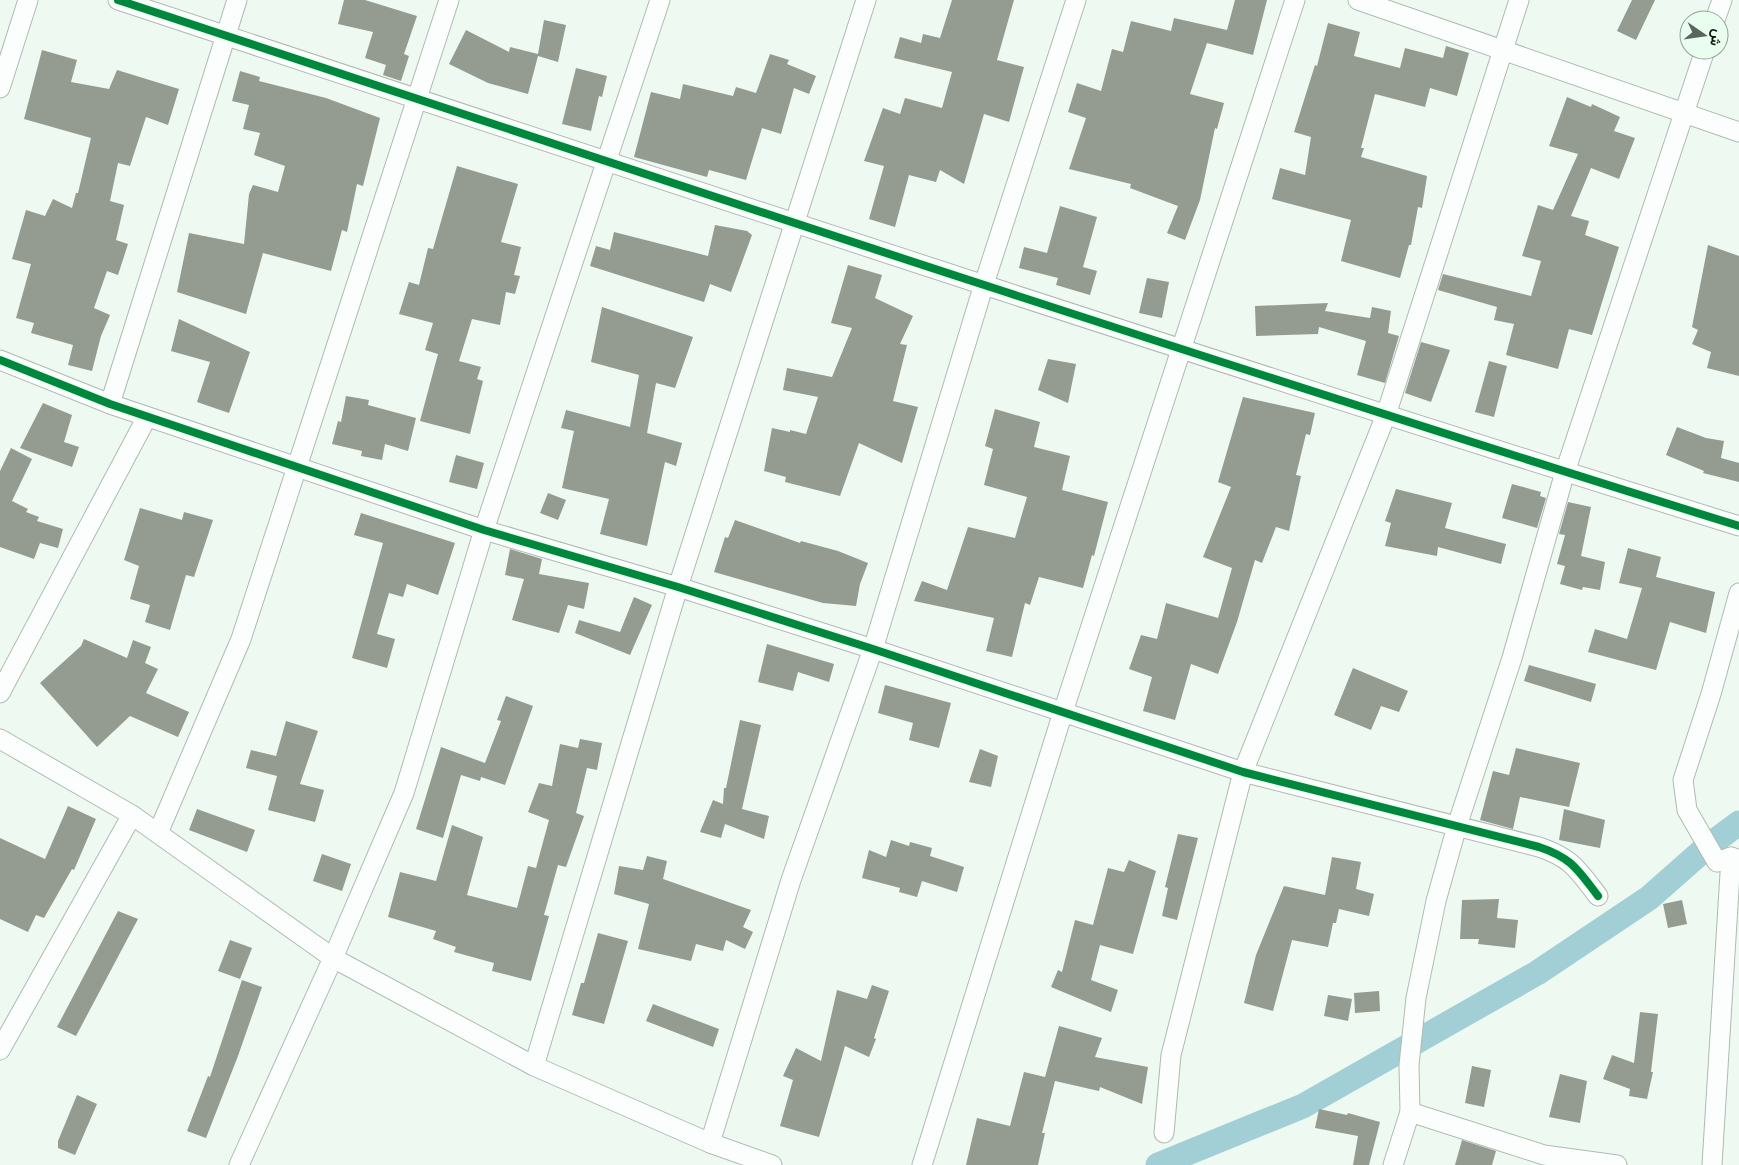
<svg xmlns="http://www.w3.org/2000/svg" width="1739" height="1165" viewBox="0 0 1739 1165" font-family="'Open Sans',Vazirmatn,sans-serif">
<rect width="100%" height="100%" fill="#eefaf1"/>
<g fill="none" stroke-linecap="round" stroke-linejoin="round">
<!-- canal -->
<path stroke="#a2cfd6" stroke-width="25" d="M1158,1165l145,-59 234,-133 112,-75 59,-52 31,-23"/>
</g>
<!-- building -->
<g fill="#949b90">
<path d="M344,0h21l52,16 -13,38 5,2 -8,25 -18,-6 3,-10 -21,-7 8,-26 -35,-8z"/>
<path d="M952,0h62l-17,60 27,7 -15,55 -25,-8 -20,70 -24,-14 -4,12 -27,-7 -14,52 -26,-8 15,-53 -20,-5 19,-53 17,6 5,-16 37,10 10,-36 -58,-14 6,-21 21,6 2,-9 17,4z"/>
<path d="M1235,0h32l-14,55 -46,-12 -17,51 34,9 -7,26 -2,-1 -15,72 -15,40 -18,-7 11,-27 -48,-18 1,-4 -62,-15 17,-51 -18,-6 9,-29 24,8 11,-42 11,3 8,-31 40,10 3,-13 53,12z"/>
<path d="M1632,0h23l-19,40 -19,-9z"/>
<path d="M544,20l22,5 -8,37 -20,-6 -10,38 -40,-11 -39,-19 17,-34 43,22 1,-5 28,7z"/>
<path d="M1328,23l32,9 -6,24 46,12 5,-20 38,10 3,-12 23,7 -12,43 -27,-8 -5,19 -50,-13 -14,54h3l-3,9 66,19 -5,32 -4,-1 -7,38h-2l-9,33 -59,-17 10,-41 -79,-21 8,-31 25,7 6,-38 -17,-5 21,-67 2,1z"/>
<path d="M42,50l35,10 -6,22 38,7 8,-19 62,19 -11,36 -22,-8 -16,49 -12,-3 -8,38 14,4 -8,35 12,4 -10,31 -11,-4 -13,37 16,7 -9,21 -9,35 -24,-6 5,-20 -42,-12 3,-10 -18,-5 15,-54 -19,-5 14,-49 19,6 8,-17 19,9 4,-15h2l13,-55 -67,-19z"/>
<path d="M770,54l19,6 -2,4 29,12 -7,18 -15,-6 -13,46 -19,-6 -16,52 -37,-10 -2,7 -73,-20 17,-65 29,7 3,-15 50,12 3,-9 20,6z"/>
<path d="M576,68l31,8 -5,21 -3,-1 -8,35 -29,-7z"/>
<path d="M240,71l20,6 -1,4 67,17 54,20 -17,68 -6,-2 -10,48 -5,-2 -11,41 -68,-18 -17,61 -69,-22 12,-59 55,11 5,-50 4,-9 25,7 7,-26 -31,-11 6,-22 -17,-4 6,-24 -17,-4z"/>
<path d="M1567,97l24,10 1,-3 28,13 -6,14 21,7 -16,41 -28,-11 -20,48 18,5 -4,14 34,12 -27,88 -23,-6 -11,40 -52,-14 8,-31 -20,-4 3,-13 -59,-17 5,-16 88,22 10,-35 -19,-5 16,-51 15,5 25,-56 -29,-8z"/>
<path d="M457,166l61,18 -17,58 20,5 -7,28 6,1 -5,18 -9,-2 -6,33 -28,-6 -13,42 22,6 -4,12 6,2 -13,53 -50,-13 18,-67 -13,-4 8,-27 -34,-9 10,-32 10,3 9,-37 5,1z"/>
<path d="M1060,206l37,11 -14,50 14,4 -7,24 -34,-10 2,-7 -39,-10 5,-21 23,6z"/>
<path d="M715,225l32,6 5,4 -21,57 -21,-8 -6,18 -114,-36 6,-20 14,4 4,-18 94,24z"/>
<path d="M1708,245l31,11v120l-32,-8 4,-16 -19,-8 6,-14 -6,-3z"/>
<path d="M848,265l34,10 -7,23 38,18 -13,28 7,1 -14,56 25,6 -16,56 -43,-20 -19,53 -55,-14 1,-5 -22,-6 8,-43 18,4v-2l16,4 12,-37 -35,-7 4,-22 45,9 20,-49 -21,-5z"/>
<path d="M1147,278l22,4 -7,36 -23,-5z"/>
<path d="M1328,303l-3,8 45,7 2,-11 19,4 -3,22 11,3 -14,47 -28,-8 9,-34 -47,-14 -1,7 -62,2 -1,-30z"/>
<path d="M602,307l91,30 -18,51 -19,-5 -9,50 35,10 -6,23 -11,-4 -18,84 -47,-12 9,-35 -47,-11 12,-57 -13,-3 5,-18 64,17 9,-52 -48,-13z"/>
<path d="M179,319l71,33 -21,61 -32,-11 13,-40 -39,-11z"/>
<path d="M1421,342l29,8 -19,52 -26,-9z"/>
<path d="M1048,359l28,5 -8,39 -30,-13z"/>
<path d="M1489,361l18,5 -13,51 -19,-5z"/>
<path d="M346,396l23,4 -1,5 48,13 -8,33 -23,-7 -3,16 -21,-4 1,-5 -30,-7 6,-23 3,1z"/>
<path d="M1243,397l72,16 -5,22 -4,-1 -10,41 5,1 -12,55 -13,-4 -14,36 -7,-3 -18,62 -19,52 -27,-10 -16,56 -32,-9 9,-34 -23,-8 12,-34 16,4 9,-36 52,15 14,-50 -29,-11 28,-70 -13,-5z"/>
<path d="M43,403l29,12 -8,27 15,5 -7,20 -52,-19z"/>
<path d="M995,409l45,13 -6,25 36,9 -8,34 46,12 -14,54 -2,-1 -9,33 -44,-11 -9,28 -5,-2 -13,54 -26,-6 8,-33 -80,-17 8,-20 25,9 21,-63 47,11 12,-41 -43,-12 9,-36 -8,-3z"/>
<path d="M1677,427l29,11 18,3 -3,17 18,5v19l-36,-9 1,-2 -38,-16z"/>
<path d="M11,448l21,11 -20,42 16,8 -2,3 13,5 -2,4 26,8 -5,19 -18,-5 -6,16 -34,-12v-76z"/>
<path d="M456,455l28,8 -7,26 -28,-7z"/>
<path d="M1512,484l29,8 -1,4 6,2 -9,30 -35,-10z"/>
<path d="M1396,489l56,14 -7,25 61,16 -5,20 -63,-17 -1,9 -52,-10 6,-23 -6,-2z"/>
<path d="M548,493l18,7 -8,20 -18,-7z"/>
<path d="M1568,502l23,5 -10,49 24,6 -5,28 -17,-3 -1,3 -22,-6 5,-18 -8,-2 8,-29 -6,-1z"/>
<path d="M140,508l42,12 2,-8 29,8 -19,57 -8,-2 -16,55 -25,-8 5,-17 -20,-6 9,-33 -15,-6z"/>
<path d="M361,513l94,30 -17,52 -31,-11 -4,13 -14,-4 -12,41 18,5 -8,29 -35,-10 31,-115 -29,-8z"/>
<path d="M735,520l65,23 1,-2 37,10 30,12 -8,21 -4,22 -33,-3 -109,-31 11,-35 3,1z"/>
<path d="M1628,548l33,9 -5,20 59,15 -9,41 -36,-11 -14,48 -68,-18 7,-23 32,10 15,-51 -23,-5z"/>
<path d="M510,549l32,10 -3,15 50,9 -5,26 -16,-4 -9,28 -47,-13 12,-41 -19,-4z"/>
<path d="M634,597l18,8 -22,50 -55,-22 4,-13 41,12z"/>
<path d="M84,639l43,19 6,-18 18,7 -6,16 13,6 -12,24 43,19 -11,25 -48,-21 -33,31 -57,-64 41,-37z"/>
<path d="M767,644l67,20 -5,18 -31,-10 -5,19 -35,-9z"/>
<path d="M1529,665l67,19 -5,18 -67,-21z"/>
<path d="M1353,668l55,23 -9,21 -18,-6 -10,24 -37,-15z"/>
<path d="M885,685l66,18 -12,45 -30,-8 4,-17 -35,-10z"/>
<path d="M506,696l27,10 -28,79 -24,-8 -1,4 -19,-6 -18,63 -27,-9 25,-82 44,16 16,-42 -4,-1z"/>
<path d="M740,720l21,5 -19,84 27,7 -5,23 -39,-15 -4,14 -21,-6 13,-32 10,4 1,-16h2z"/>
<path d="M286,721l32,10 -18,53 24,6 -9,32 -47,-12 9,-34 -31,-8 5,-18 25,6z"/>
<path d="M580,739l22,4 -5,27 -10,-2 -11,45 8,3 -18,51 -8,-2 -14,50 5,1 -18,65 -39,-10 2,-8 -40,-11 2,-5 -23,-8 3,-8 -48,-14 12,-45 36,9 16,-56 31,12 -16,58 50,13 11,-42 8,2 13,-48 -21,-8 11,-29 13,3 8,-42 18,4z"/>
<path d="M1516,748l64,15 -11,44 -49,-10 -7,32 -33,-9 13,-49 16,4z"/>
<path d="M980,749l18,7 -7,31 -22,-5z"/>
<path d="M68,806l28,13 -22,51 -2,-1 -28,49 -8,-3 -8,17 -28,-13v-81l45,21z"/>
<path d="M197,809l58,21 -8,22 -58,-22z"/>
<path d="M1564,809l41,11 -5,28 -41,-8z"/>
<path d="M1178,834l20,4 -21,82 -15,-4 6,-28 -3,-1z"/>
<path d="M891,840l18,6 1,-4 22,6 -2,8 34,11 -7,25 -35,-11 -5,16 -18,-5 1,-4 -38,-10 7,-28 17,7z"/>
<path d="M322,854l29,10 -9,27 -29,-10z"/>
<path d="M647,856l20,5 -4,18 88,31 -8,17 10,5 -8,17 -19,-9 -3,11 -27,-7 -5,17 -53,-12 11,-45 -35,-10 5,-28 24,4z"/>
<path d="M1332,857l29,5 -5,27 18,5 -5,22 -30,-7 -3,14h-3l-5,24 -36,-7 -19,71 -29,-8 12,-48 28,-69 41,9z"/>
<path d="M1129,860l27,11 -23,83 -33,-9 -9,35 27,10 -7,22 -60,-25 7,-17 4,2 13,-52 18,5 15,-57 16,4z"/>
<path d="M1499,899l-2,19 21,2 -3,28 -37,-4 1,-5h-19l2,-39z"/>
<path d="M1682,900l5,24 -19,4 -5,-24z"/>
<path d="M118,911l20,8 -62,117 -19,-9z"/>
<path d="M598,933l30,8 -24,83 -32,-9 9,-32h3z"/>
<path d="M230,940l22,8 -12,31 -22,-8z"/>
<path d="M242,980l20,7 -24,69 -32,82 -19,-7 21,-55 2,1z"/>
<path d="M872,985l17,6 -15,47 2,1 -7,18 -24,-11 -26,91 -39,-11 13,-46 -10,-4 13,-28 25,13 16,-71 30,9z"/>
<path d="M1379,991l1,20 -25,2 -1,-20z"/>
<path d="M1328,995l24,4 -4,22 -24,-5z"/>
<path d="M653,1004l66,25 -6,18 -67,-26z"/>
<path d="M1640,1012l18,2 -7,58h2l-6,27 -18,-3 1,-7 -27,-10 9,-24 22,8z"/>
<path d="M1059,1026l43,12 -7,19 53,10 -6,37 -42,-17 -1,4 -44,-10 -13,52h3l-7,32h-72l11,-47 33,8 14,-54 21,5z"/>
<path d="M1472,1066l19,4 -7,37 -19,-4z"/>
<path d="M1560,1074l27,7 -7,42 -31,-6z"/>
<path d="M77,1095l20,9 -22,51 -17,-7v-7z"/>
<path d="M1319,1109l28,6 1,-2 32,9 -11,43h-16l5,-29 -43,-8z"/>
<path d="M1462,1140l34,11 -4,14h-37z"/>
</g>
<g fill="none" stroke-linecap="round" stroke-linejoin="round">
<defs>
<g id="street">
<path d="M118,0c539,178 1078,357 1621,526"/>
<path d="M1358,0l381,132"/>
<path d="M1715,20l7,-20"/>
<path d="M0,88l28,-88"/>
<path d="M0,360l110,44 374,126 194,57 195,62 370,123 296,75c33,11 39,23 59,49"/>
<path d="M110,404l127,-404"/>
<path d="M0,693l147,-276"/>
<path d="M0,739l132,76 201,143 201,108 176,77 62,22"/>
<path d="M158,833l83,-194 208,-639"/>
<path d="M1731,857l-14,5 -30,-52 -4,-30 28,-86 28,-101"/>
<path d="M0,1050l132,-235"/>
<path d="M534,1066l144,-479 188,-587"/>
<path d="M1410,1112l134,43 73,10"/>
<path d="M1164,1133l7,-78 72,-283 143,-357 133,-415"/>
<path d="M710,1143l81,-263 82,-231 111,-365 92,-284"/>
<path d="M239,1165l94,-207 71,-165 80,-263 176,-530"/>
<path d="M922,1165l141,-453 232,-712"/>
<path d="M1393,1165l17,-53 -1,-47 7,-67 20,-97 21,-75 55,-168 53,-186 140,-422"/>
<path d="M1712,1165l19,-308 8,3"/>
</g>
</defs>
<!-- street casing -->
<use href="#street" stroke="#afbab2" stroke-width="21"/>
<!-- street -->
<use href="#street" stroke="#fcfefd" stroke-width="19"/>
<defs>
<g id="cycleway">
<path d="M118,0c539,178 1078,357 1621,526"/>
<path d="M0,360l110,44 374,126 194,57 195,62 370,123 296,75c33,11 39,23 59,49"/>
</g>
</defs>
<!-- cycleway casing -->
<use href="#cycleway" stroke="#eafeef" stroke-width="11"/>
<!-- cycleway -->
<use href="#cycleway" stroke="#00873e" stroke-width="8"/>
</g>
<!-- north arrow -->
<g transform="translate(1704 35) rotate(103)"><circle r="24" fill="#eafeef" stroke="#90a195"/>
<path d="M0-4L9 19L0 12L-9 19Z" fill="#5a665d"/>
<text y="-8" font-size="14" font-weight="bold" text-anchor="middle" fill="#0a160e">ش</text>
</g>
</svg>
